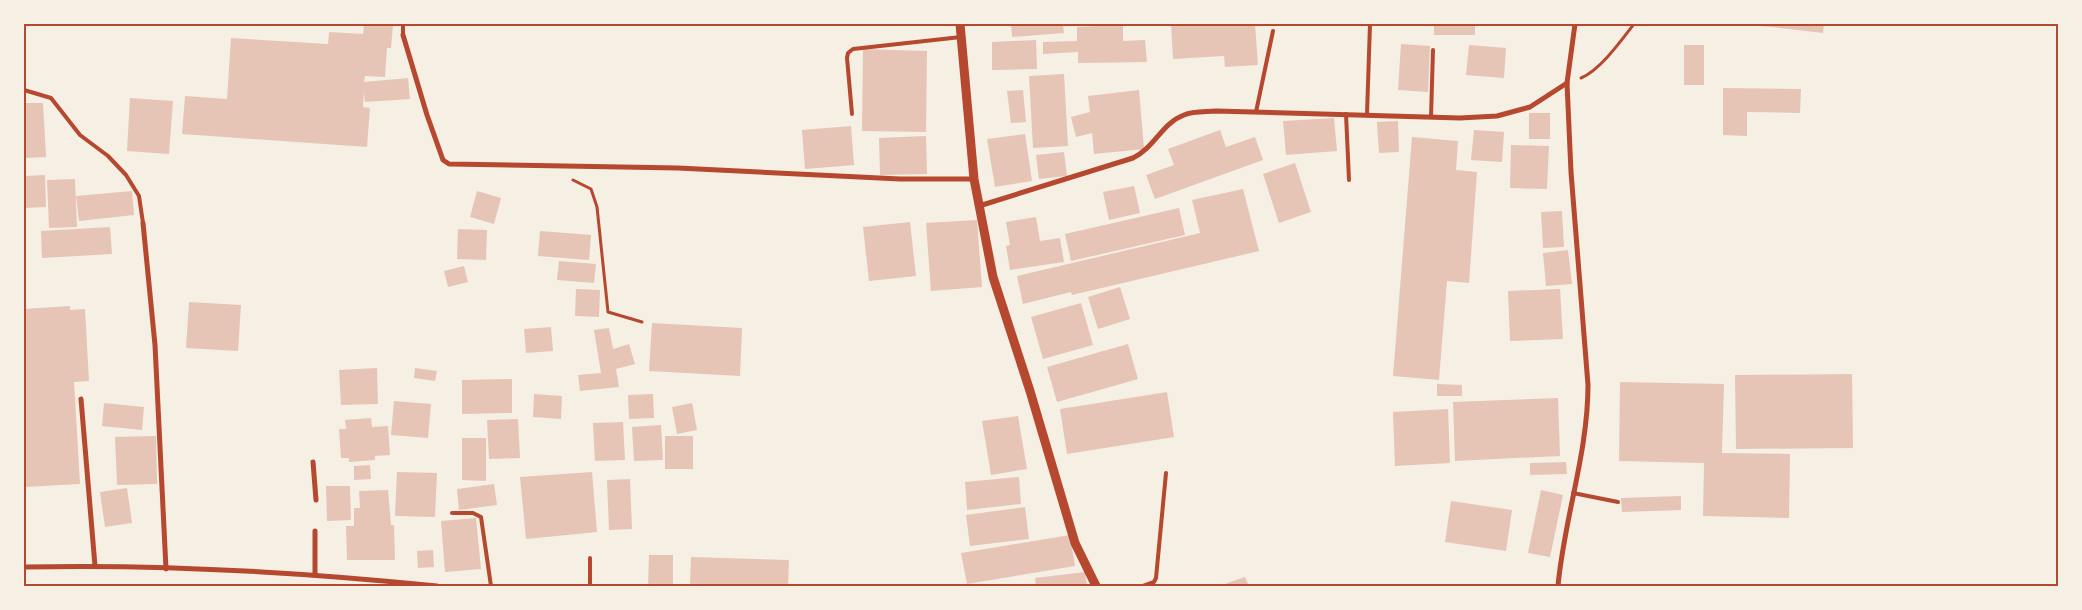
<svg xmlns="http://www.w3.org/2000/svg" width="2082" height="610" viewBox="0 0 2082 610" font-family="'DM Sans',sans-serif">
<rect width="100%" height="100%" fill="#f6efe4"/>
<!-- building -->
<g fill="#e6c5b7">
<path d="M364,24l29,1 -2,23h-4l-2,29 -20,-1 -1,6 44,-4 2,21 -45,3 -1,-10 -1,15 7,1 -3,39 -185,-13 3,-38 42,3 4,-61 97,6 1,-12 34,2z"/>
<path d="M1011,24h52l1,9 -52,4z"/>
<path d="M1171,24h84l3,41 -33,2 -1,-11 -51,3z"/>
<rect x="1434" y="24" width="41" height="11"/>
<path d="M1745,24h79l-1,9z"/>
<path d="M1123,25v16l22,-1 2,22 -69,1v-11l-35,2v-12l34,-1v-14z"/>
<path d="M1036,40l1,29 -45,1v-28z"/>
<path d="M1401,44l29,2 -2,46 -30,-2z"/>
<path d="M1469,45l37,3 -2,30 -38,-3z"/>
<rect x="1684" y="45" width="20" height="40"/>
<path d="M863,49l64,2 -1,81 -64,-1z"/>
<path d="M1064,74l4,72 -35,2 -4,-72z"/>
<path d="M1723,88l78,1 -1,24 -53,-1v24l-24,-1z"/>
<path d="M1023,90l3,32 -15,1 -4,-32z"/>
<path d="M1139,90l5,59 -50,5 -2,-21 -16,4 -5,-20 19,-5 -2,-16z"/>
<path d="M130,98l43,3 -4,53 -42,-3z"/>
<path d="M24,103h19l3,54 -22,1z"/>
<rect x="1529" y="113" width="21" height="26"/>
<path d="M1334,118l3,33 -51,4 -3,-34z"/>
<path d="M1398,121l1,31 -20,1 -2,-31z"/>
<path d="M851,126l3,39 -49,4 -3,-39z"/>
<path d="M1220,130l6,17 29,-10 8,23 -108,39 -9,-24 28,-10 -6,-16z"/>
<path d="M1474,130l30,2 -2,30 -31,-2z"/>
<path d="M1025,134l7,47 -37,6 -8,-48z"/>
<path d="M926,136l1,38 -47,1 -1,-37z"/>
<path d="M1412,137l46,4 -2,29 21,2 -8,111 -22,-2 -8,99 -46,-4z"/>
<path d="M1511,145l38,1 -2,43 -37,-1z"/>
<path d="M1064,152l3,24 -28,3 -3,-24z"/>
<path d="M1295,163l16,49 -32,11 -16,-49z"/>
<path d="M45,175l1,32 -22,1v-32z"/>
<path d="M75,179l2,48 -28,1 -2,-48z"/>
<path d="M1134,186l6,27 -31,7 -6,-28z"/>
<path d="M1243,189l16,62 -187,44 -1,-3 -48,12 -6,-28 183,-43 -8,-33z"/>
<path d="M132,191l2,24 -55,6 -3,-25z"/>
<path d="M477,191l24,7 -7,26 -24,-7z"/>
<path d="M1179,208l6,27 -114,26 -6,-27z"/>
<path d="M1562,211l2,36 -21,1 -2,-36z"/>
<path d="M1036,217l4,24 20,-3 4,24 -54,8 -4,-24 4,-1 -4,-23z"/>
<path d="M977,220l5,67 -51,4 -5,-68z"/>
<path d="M910,222l6,54 -47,5 -6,-54z"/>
<path d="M110,227l2,27 -70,4 -1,-27z"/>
<path d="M458,229l29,1 -1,30 -29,-1z"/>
<path d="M540,231l51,4 -2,25 -51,-4z"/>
<path d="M1568,250l4,34 -26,2 -3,-33z"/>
<path d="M559,261l37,3 -2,19 -37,-3z"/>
<path d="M464,266l4,16 -20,5 -4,-16z"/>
<path d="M1120,287l10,32 -32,10 -10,-32z"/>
<path d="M576,289l24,1 -1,27 -24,-1z"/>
<path d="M1560,289l3,50 -53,2 -2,-50z"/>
<path d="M189,302l52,3 -3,46 -52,-3z"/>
<path d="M1081,303l12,42 -50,14 -12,-42z"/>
<path d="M70,306v4l15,-1 4,72 -15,1 6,102 -55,3 -1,-178z"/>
<path d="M652,323l90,5 -2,48 -91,-5z"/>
<path d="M551,327l2,24 -27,2 -2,-24z"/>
<path d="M609,328l4,21 16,-5 6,20 -19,5 3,18 -39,4 -2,-16 23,-2 -7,-43z"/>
<path d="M1128,344l10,35 -81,23 -10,-35z"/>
<path d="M377,368l1,36 -37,1 -2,-35z"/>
<path d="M415,368l22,3 -2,10 -21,-3z"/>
<path d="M1852,374l1,74 -117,1 -1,-74z"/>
<path d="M512,379v34l-50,1v-34z"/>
<path d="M1620,382l104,2 -2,69 68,1 -1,64 -86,-2 1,-53 -85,-2z"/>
<path d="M1437,384l25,1v11h-25z"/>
<path d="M1167,392l7,45 -107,17 -7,-45z"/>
<path d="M534,394l28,2 -1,23 -28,-2z"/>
<path d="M653,394l1,24 -25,1 -1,-24z"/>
<path d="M1558,398l2,58 -105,5 -2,-59z"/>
<path d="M394,401l37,3 -3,34 -37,-3z"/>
<path d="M104,403l40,4 -2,23 -40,-4z"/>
<path d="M692,403l5,27 -20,4 -5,-27z"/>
<path d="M1448,409l2,54 -55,3 -2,-54z"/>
<path d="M1018,416l9,53 -36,6 -9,-54z"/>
<path d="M371,418l1,9 16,-1 2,29 -15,1v4l-26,2v-4h-8l-2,-29h7l-1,-9z"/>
<path d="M518,419l2,39 -31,1 -2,-39z"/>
<path d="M623,422l2,38 -30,1 -2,-38z"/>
<path d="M661,425l2,35 -29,1 -2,-34z"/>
<path d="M156,436l1,48 -40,1 -2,-48z"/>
<rect x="665" y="436" width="28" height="33"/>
<path d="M462,438h24v43l-24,-1z"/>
<path d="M1566,462l1,12 -37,1v-12z"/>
<path d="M370,465l1,14 -17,1v-14z"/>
<path d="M397,472l40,1 -2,44 -40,-1z"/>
<path d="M592,472l5,60 -71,7 -6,-62z"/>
<path d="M1019,477l2,27 -54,6 -2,-28z"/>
<path d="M630,479l2,50 -23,1 -2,-50z"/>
<path d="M494,484l3,21 -38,5 -2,-21z"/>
<path d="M326,486h24l1,34 -24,1z"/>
<path d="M127,488l5,35 -27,4 -5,-35z"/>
<path d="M388,490l3,35h3l1,35h-48l-1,-34h8v-18h6l-1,-17z"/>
<path d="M1541,490l22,5 -13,62 -22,-4z"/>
<path d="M1681,496v14l-59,2 -1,-14z"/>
<path d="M1451,501l61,9 -6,41 -61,-9z"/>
<path d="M1025,507l4,32 -59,7 -4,-31z"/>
<path d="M476,518l5,51 -36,3 -4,-51z"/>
<path d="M1070,535l5,31 -108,18 -6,-31z"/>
<path d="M433,550l1,17 -16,1 -1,-17z"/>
<path d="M649,555h24v31h-25z"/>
<path d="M691,557l98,3 -1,26h-98z"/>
<path d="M1085,572l2,14h-51l-1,-8z"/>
<path d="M1245,577l4,9h-30z"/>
</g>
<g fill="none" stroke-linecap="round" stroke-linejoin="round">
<!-- path -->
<g stroke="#b5482f" stroke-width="3">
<path d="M1581,78c19,-8 40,-37 53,-54"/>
<path d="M573,180l18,9 6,18 11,105 34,10"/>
</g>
<!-- service -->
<g stroke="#b5482f" stroke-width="4">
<path d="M403,24v11"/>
<path d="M24,90l27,8 29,37 28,21 18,19 13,21 4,27"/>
<path d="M1256,112l17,-81"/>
<path d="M852,114l-5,-56 1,-5 5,-4 108,-12"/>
<path d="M1346,114l3,66"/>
<path d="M1367,114l3,-90"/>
<path d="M1431,117l2,-67"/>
<path d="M1573,493l45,9"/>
<path d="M452,513h21l8,4 10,69"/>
<path d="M590,558v28"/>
<path d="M1143,586l11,-4 2,-4 10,-105"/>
</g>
<!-- minor -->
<g stroke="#b5482f" stroke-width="5">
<path d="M403,35l24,80 16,45 6,4 229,4 222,11h74"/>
<path d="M979,206l154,-48c22,-11 29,-35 51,-43 9,-4 22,-3 32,-4l244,7 37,-2 33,-9 37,-24"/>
<path d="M143,223l12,122 11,224"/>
<path d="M81,399l14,167"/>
<path d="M313,462l3,38"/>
<path d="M24,567c137,-3 276,5 413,19"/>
<path d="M315,575v-44"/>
<path d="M1558,586c6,-67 30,-133 30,-201l-17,-213 -4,-89 8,-59"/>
</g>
<!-- tertiary -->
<path stroke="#b5482f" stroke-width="9" d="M960,24l14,155 19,98 37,114 45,152 21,43"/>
</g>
<!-- border -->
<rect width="2082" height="610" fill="none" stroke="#f6efe4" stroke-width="50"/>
<rect x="25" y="25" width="2032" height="560" fill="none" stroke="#b5482f" stroke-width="2"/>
</svg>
